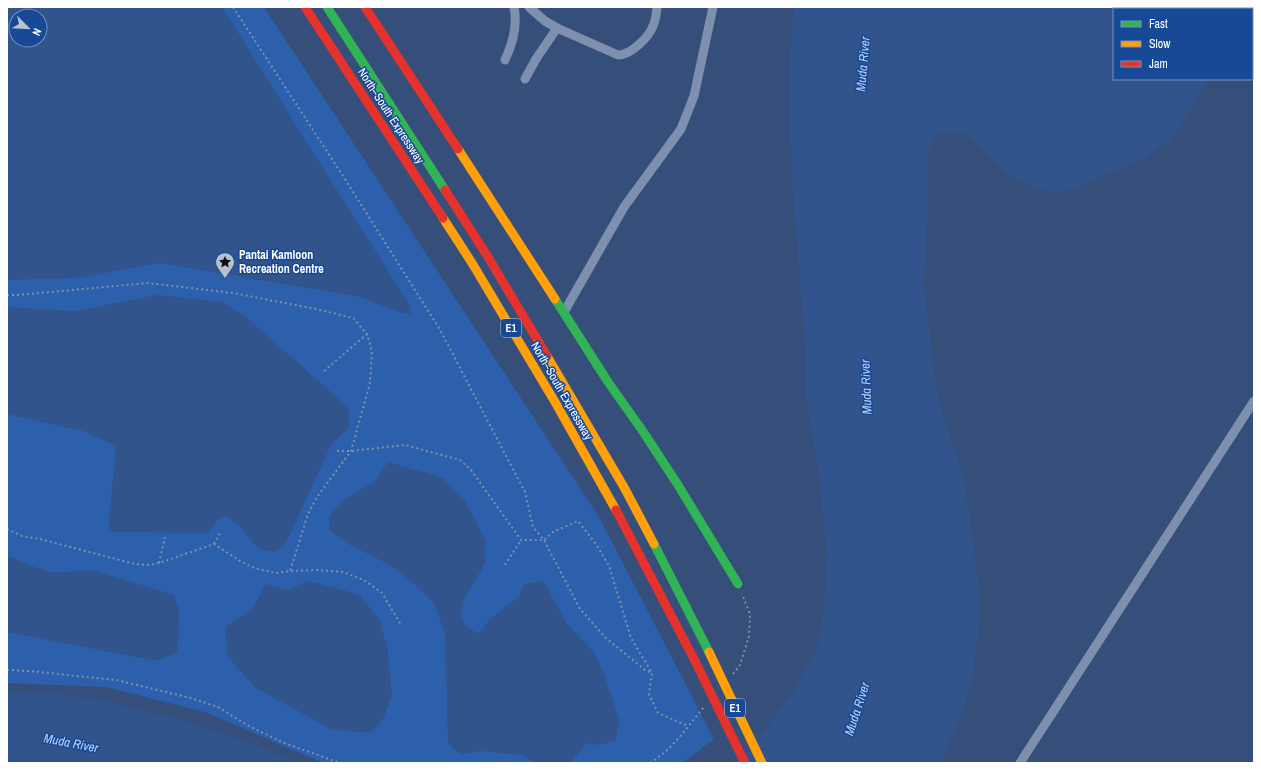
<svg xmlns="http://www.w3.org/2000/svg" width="1261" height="770" viewBox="0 0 1261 770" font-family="'Archivo Narrow',sans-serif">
<rect width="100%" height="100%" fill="#354f7a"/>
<!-- green -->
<path fill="#2c60ad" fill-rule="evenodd" d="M7,7h257l335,510 115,222 -32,24h-359l-118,-51 -99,-25 -99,-4zM16,16h24v24h-24z"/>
<!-- water -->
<g fill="#31548c" fill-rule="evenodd">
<path d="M7,7h215l188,299 1,8 -9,-1 -42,-16 -199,-34 -84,15 -70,2zM16,16h24v24h-24z"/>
<path d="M794,7h454l-1,2h-133v70h94l-16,28 -22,33 -30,21 -38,15 -26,13 -22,4 -21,-5 -24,-13 -39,-39 -11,-3 -14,-1 -8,4 -5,7 -4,8 1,31 -5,104 11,94 7,31 20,59 8,47 10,78 -1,32 -7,57 -15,42 -17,37h-200l52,-69 23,-41 7,-29 3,-29 2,-42 -7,-69 -14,-88v-38l-15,-193 -1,-80 1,-49z"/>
<path d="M157,295l66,7 23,15 103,91v20l-18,17 -45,98 -10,8h-12l-11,-8 -14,-18 -13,-9 -8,3 -10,14 -100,-1 8,-86 -33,-15 -76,-17v-107l68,4z"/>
<path d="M388,462l55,16 22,23 21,40 -1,23 -20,33 -4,18 3,9 14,10 12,-15 28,-22 7,-13 18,-4 24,44 28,29 9,21 15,45 -3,22 -19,4 -10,-2 -16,19 -3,1h-33l-14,-8 -41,-4 -19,4 -13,-12 -3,-109 -11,-31 -22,-21 -22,-17 -40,-20 -20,-14 -1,-15 16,-17 30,-18z"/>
<path d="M7,555l24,11 23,7 39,-3 81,25 6,18 -3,39 -20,9 -150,-29z"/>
<path d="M307,581l30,7 22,7 20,23 9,33 4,43 -8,24 -14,15 -39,-4 -75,-41 -29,-32 -2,-29 20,-13 9,-8 11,-22 23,6z"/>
<path d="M7,692l42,1 55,8 76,18 64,22 56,22h-293z"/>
</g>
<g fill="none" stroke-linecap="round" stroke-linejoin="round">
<!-- path -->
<g stroke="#7e90ad" stroke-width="2" stroke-dasharray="2 3" stroke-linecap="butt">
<path d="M233,7l110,169 96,152 86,164 8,35 11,13 36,69 26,29 39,32 7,3"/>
<path d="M7,295h10l131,-12 85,10 83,16 37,9 14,16 5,17 -2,32 -19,68 -34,46 -9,17 -18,57"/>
<path d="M324,371l43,-37"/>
<path d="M337,451h14l54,-6 55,15 11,10 50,70h23l9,-8 25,-11 18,23 13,22 22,72 21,35 -3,21 9,19 30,13"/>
<path d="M7,529l15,7 18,3 95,25 14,1 10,-2 55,-19 26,17 14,7 22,5 14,-2 28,-1 25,2 21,8 18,13 19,32"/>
<path d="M214,544l6,-11"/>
<path d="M159,563l6,-26"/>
<path d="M505,565l16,-25"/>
<path d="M7,670l22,1 87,9 75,18 27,9 29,18 37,18 56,20"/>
<path d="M733,674l7,-9 9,-29 1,-22 -8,-20"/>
<path d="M650,763c23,-14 37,-36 54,-56"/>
</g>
<!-- street -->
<g stroke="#7e90ad" stroke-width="9">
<path d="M529,7l16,14 12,7 61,27c13,0 31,-18 35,-29 3,-6 3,-12 4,-19"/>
<path d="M505,60c8,-17 13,-34 9,-53"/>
<path d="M525,79l11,-20 21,-31"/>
<path d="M564,312l60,-105 57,-78 13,-33 19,-89"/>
<path d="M1020,763l234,-362"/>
</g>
<!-- fast -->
<g stroke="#30b455" stroke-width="9">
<path d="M327,7l118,183"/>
<path d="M555,299l53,83 34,48 36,55 60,99"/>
<path d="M654,544l55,108"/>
</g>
<!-- slow -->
<g stroke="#ff9f0a" stroke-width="9">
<path d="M458,149l97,150"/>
<path d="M443,218l29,45 83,139 61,108"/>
<path d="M547,356l78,133 29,55"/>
</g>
<!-- jam -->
<g stroke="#e5322d" stroke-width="9">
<path d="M305,7l138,211"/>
<path d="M365,7l93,142"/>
<path d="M445,190l43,67 59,99"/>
<path d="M616,510l79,151"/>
</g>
<!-- slow-bridge -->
<path stroke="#ff9f0a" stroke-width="9" d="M709,652l53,111"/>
<!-- jam-bridge -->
<path stroke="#e5322d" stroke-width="9" d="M695,661l50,102"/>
</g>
<!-- icons -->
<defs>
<symbol id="sight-pin" viewBox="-11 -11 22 30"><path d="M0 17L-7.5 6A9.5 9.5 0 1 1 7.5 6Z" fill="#b8c1d0" stroke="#184997"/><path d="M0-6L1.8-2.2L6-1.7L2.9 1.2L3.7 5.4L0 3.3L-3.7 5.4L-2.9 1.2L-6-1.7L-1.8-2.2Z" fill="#111"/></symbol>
</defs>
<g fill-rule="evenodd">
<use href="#sight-pin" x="214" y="251" width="22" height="30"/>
</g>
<g text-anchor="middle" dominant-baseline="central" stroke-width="3" stroke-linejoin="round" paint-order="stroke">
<!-- shield labels -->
<g fill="#184997" stroke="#bac8e0" stroke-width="1">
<rect x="501" y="319" width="20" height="18" rx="3"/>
<rect x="725" y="699" width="20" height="18" rx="3"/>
</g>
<g font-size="11" font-weight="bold" fill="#fff">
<text x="511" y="328">E1</text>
<text x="735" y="708">E1</text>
</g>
<!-- street labels -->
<g font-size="12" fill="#fff" stroke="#184997">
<text transform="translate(391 116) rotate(57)">North–South Expressway</text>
<text transform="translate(562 391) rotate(60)">North–South Expressway</text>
</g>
<!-- poi labels -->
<g font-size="12" font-weight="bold" fill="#fff" stroke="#184997" text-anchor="start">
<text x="239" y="255">Pantai Kamloon<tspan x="239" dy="14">Recreation Centre</tspan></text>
</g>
<!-- water labels -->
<g font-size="13" font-style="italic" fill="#b7d1f8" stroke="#184997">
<text transform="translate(863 64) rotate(-85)">Muda River</text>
<text transform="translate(866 387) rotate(-92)">Muda River</text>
<text transform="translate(857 709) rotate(-72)">Muda River</text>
<text transform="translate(71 743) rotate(11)">Muda River</text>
</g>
</g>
<!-- border -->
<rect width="1261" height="770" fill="none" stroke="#ffffff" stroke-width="16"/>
<!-- legend -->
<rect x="1113" y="8" width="140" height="72" fill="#184997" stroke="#7492c1"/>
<rect x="1121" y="21" width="20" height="6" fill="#30b455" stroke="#7492c1"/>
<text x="1149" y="28" font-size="12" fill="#ffffff">Fast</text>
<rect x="1121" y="41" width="20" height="6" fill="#ff9f0a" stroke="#7492c1"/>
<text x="1149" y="48" font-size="12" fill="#ffffff">Slow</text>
<rect x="1121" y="61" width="20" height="6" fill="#e5322d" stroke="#7492c1"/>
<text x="1149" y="68" font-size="12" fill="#ffffff">Jam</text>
<!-- north arrow -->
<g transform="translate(28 28) rotate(114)"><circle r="19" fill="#184997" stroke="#7492c1"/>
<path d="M0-3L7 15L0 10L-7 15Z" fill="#b8c1d0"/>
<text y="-6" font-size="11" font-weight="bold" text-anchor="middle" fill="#ffffff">N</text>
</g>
</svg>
